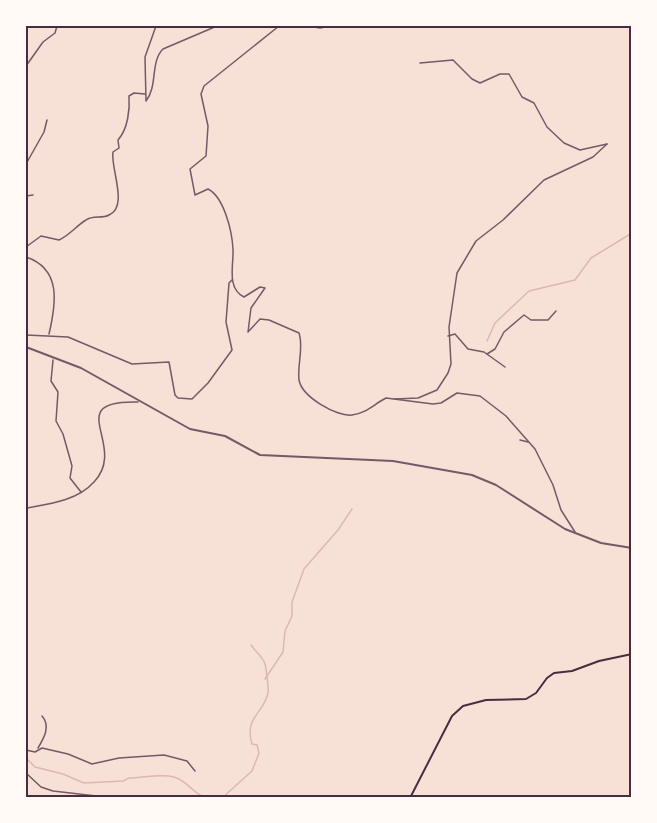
<svg xmlns="http://www.w3.org/2000/svg" width="657" height="823" viewBox="0 0 657 823" font-family="Figtree,sans-serif">
<rect width="100%" height="100%" fill="#f7e1d7"/>
<g fill="none" stroke-linecap="round" stroke-linejoin="round">
<!-- stream -->
<g stroke="#dcb8b0" stroke-width="1.5">
<path d="M487,341l8,-18 34,-32 46,-11 16,-22 41,-25"/>
<path d="M265,679l18,-27 2,-21 7,-15v-14l12,-33 34,-39 14,-21"/>
<path d="M26,758l9,9 28,7 21,9 39,-2 6,-3c14,0 32,-5 45,-1 13,3 21,19 33,21"/>
<path d="M222,798l30,-27 7,-18 -2,-8 -5,-1c-8,-27 11,-29 16,-51 1,-3 -2,-25 -3,-29 -2,-7 -10,-13 -14,-19"/>
</g>
<!-- minor -->
<g stroke="#755966" stroke-width="1.5">
<path d="M156,26l-11,31 1,44c12,-15 4,-39 17,-52l54,-23"/>
<path d="M279,26l-75,60 -3,8 7,32 -2,30 -16,13 5,26 13,-6c16,8 24,42 25,60 1,15 -7,39 11,48l16,-10 5,1 -14,20 -3,24 12,-13 9,1 30,13c5,15 -2,32 0,47 3,17 38,37 53,35 15,-2 22,-11 34,-17l47,6 8,-1 16,-10 23,3 26,20 29,33 18,36 8,25 14,22"/>
<path d="M308,26l12,2 10,-2"/>
<path d="M420,63l33,-3 19,19 8,4 20,-9h9l13,23 12,6 13,24 17,16 16,7 27,-6"/>
<path d="M26,66l17,-24 12,-9 2,-7"/>
<path d="M26,164l18,-32 3,-12"/>
<path d="M26,196l7,-1"/>
<path d="M26,247l15,-11 18,4c11,-5 17,-14 27,-20 7,-5 16,-1 23,-5 20,-8 1,-48 4,-63l6,-4 -1,-8c10,-11 12,-31 11,-44l5,-3 11,1"/>
<path d="M26,257c36,12 30,47 23,77"/>
<path d="M26,335l42,2 64,27 37,-2 6,33 3,3 14,1 16,-16 24,-33 -6,-28 3,-39 3,-3"/>
<path d="M448,336l7,-2 13,15 16,3 21,15"/>
<path d="M487,354l8,-5 9,-17 20,-17 7,5h17l8,-9"/>
<path d="M53,360l-2,21 7,11 -2,29 7,13 9,32 -2,12 11,14"/>
<path d="M395,399l23,-1 19,-8 11,-17 3,-9 -2,-37 8,-54 19,-32 27,-21 41,-40 49,-23 14,-13"/>
<path d="M26,419v27"/>
<path d="M520,440l8,2"/>
<path d="M26,508c23,-4 51,-7 68,-26 35,-37 -34,-82 44,-80"/>
<path d="M38,748c6,-10 13,-22 4,-32"/>
<path d="M26,750l9,2 7,-4 26,6 24,10 27,-6 45,-3 23,6 8,10"/>
<path d="M26,773l15,14 12,4 61,7"/>
</g>
<!-- tertiary -->
<path stroke="#755966" stroke-width="2" d="M26,347l55,21 109,61 35,7 35,19 133,6 79,14 24,10 69,44 36,14 31,5"/>
<!-- secondary -->
<path stroke="#4a2c40" stroke-width="2" d="M410,798l42,-82 11,-10 23,-6 40,-1 10,-6 11,-15 7,-5 18,-2 27,-10 33,-7"/>
</g>
<!-- border -->
<rect width="657" height="823" fill="none" stroke="#fffaf5" stroke-width="54"/>
<rect x="27" y="27" width="603" height="769" fill="none" stroke="#4a2c40" stroke-width="2"/>
</svg>
